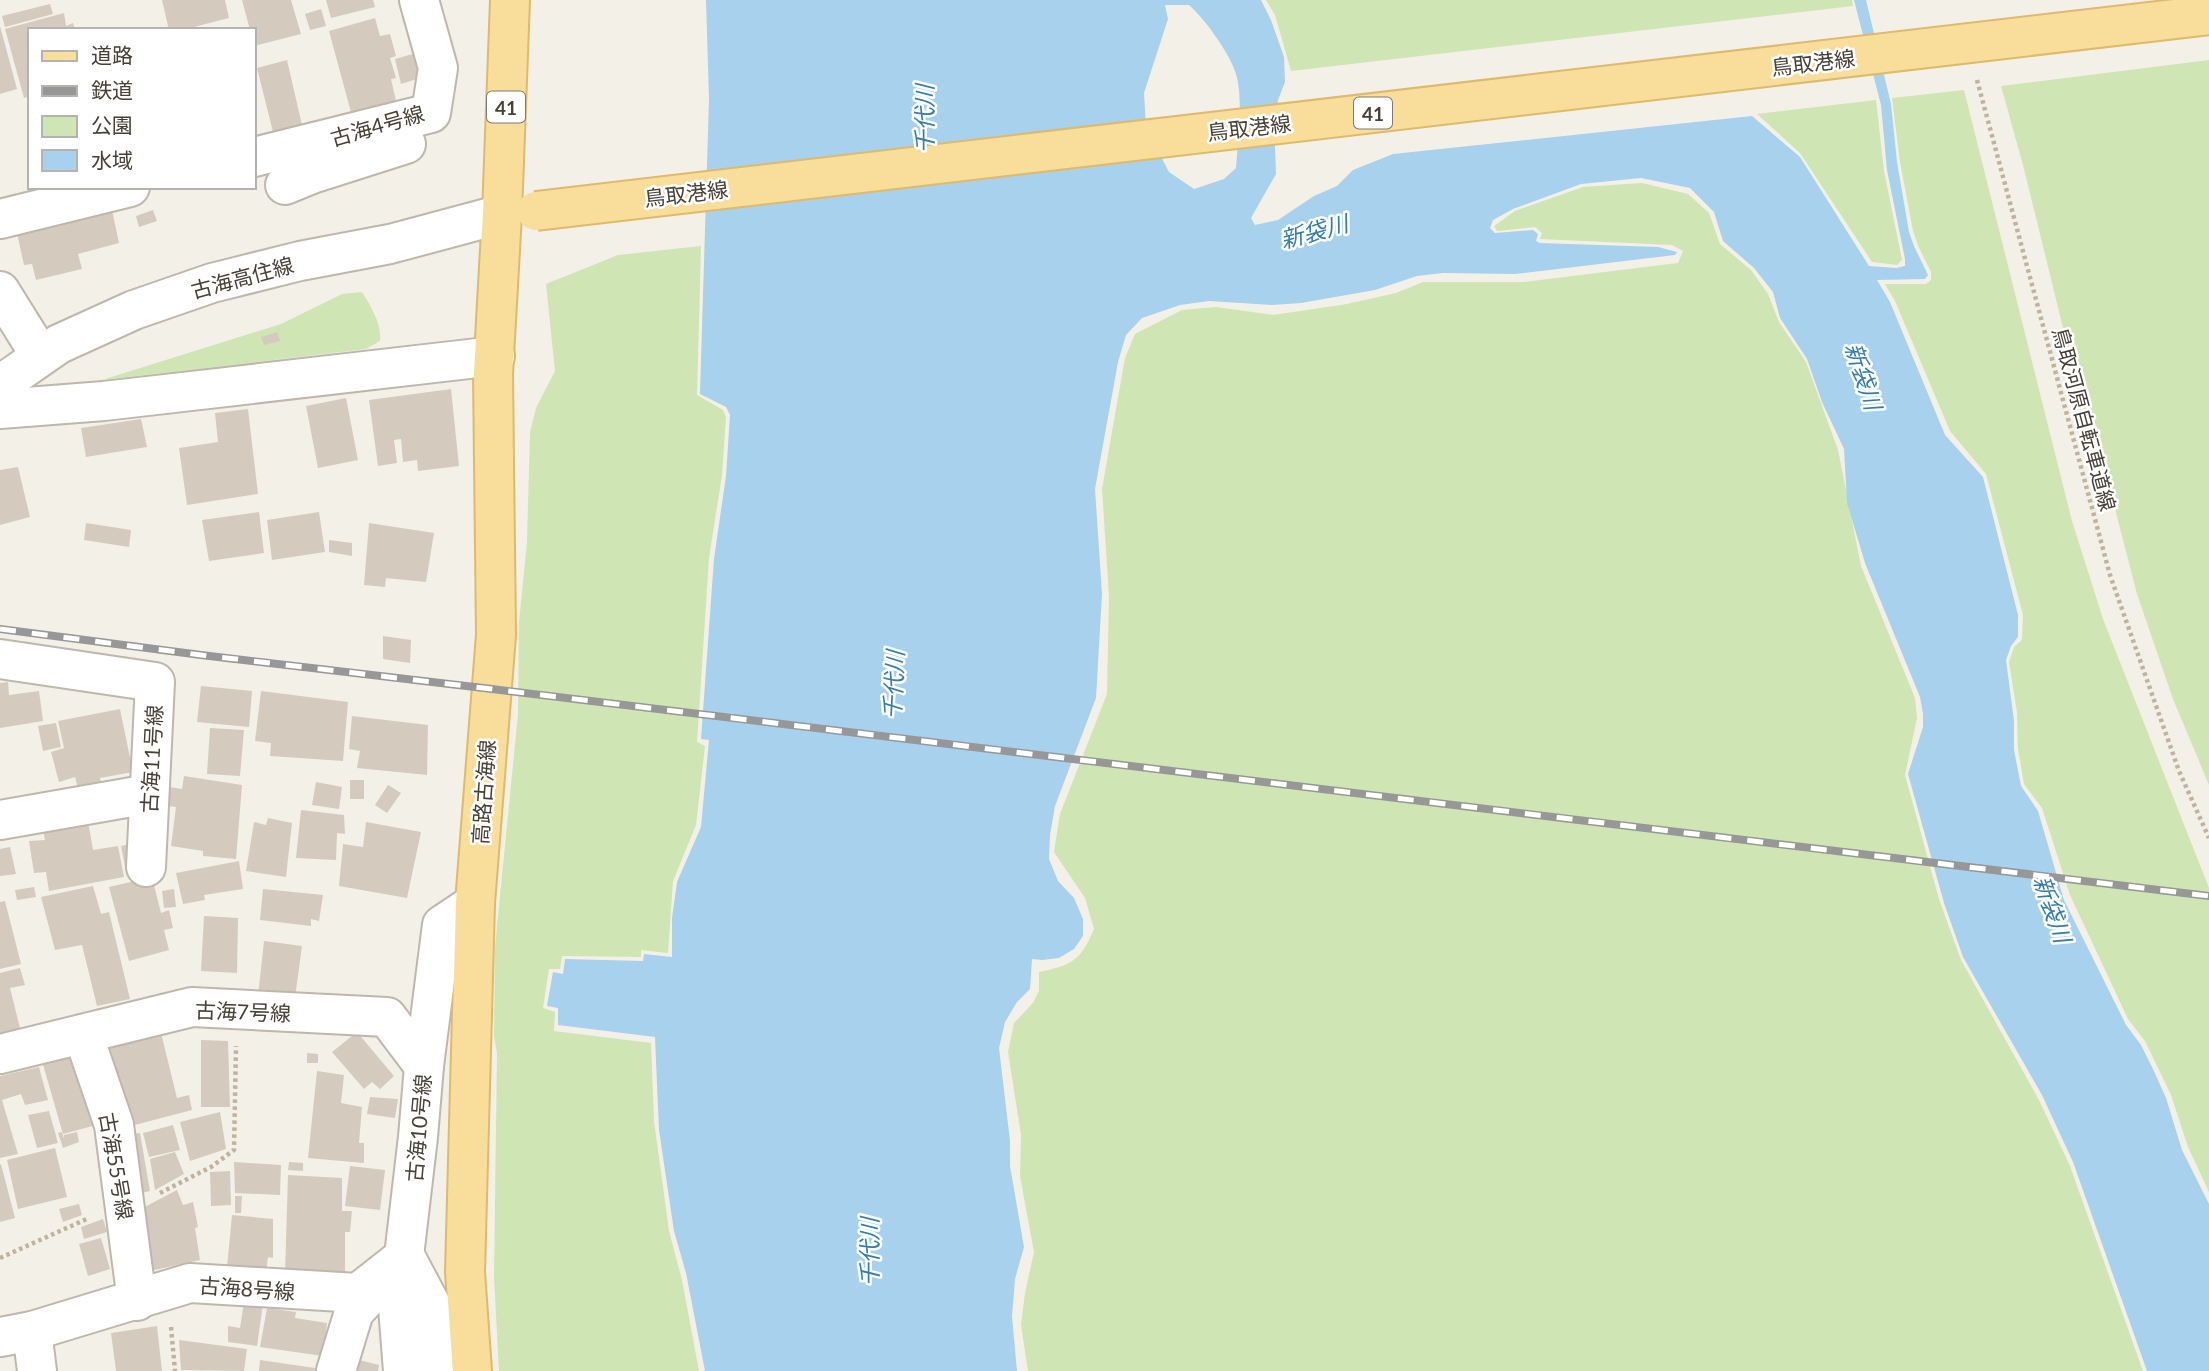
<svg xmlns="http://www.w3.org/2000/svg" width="2209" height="1371" viewBox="0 0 2209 1371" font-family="Lato,'Noto Sans JP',sans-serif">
<rect width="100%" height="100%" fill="#f3f0e8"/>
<!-- green -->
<g fill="#cfe5b3">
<path d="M1266,0h586l1,6 -562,65 -16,-56z"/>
<path d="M2209,60v725l-36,-86 -36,-105 -23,-89 -32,-100 -59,-240 -22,-79z"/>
<path d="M1964,90l108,431 31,98 106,269v304l-21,-45 -17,-52 -26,-54 -17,-22 -58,-124 -28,-87 -18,-24 -6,-35 -1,-37 -8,-50 5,-15 8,-7 1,-25 -37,-141 -36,-43 -55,-130 -10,-17h41l5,-4v-8l-12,-24 -6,-17 -13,-69 -8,-64z"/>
<path d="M1876,100l8,71 18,89 -5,5 -25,-3 -72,-109 -43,-39z"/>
<path d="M1642,183l46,11 21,19 11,31 31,26 17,24 11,28 27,40 32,88 23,116 54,132 2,20 -12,57 34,124 22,61 78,140 31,66 73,205h-1115l-7,-46 4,-32 9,-41 -14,-76 1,-41 -13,-83 6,-29 19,-20 6,-12v-19c34,-7 42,-12 55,-43l-9,-31 -31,-46 6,-38 47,-120 2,-98 -7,-107 23,-131 10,-24 47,-24 34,-3 57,8 74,-11 49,-11 27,-11h100l155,-19 5,-12 -11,-6 -132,-6 2,-6 -7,-6 -38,4 -3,-5 21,-15 68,-24z"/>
<path d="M701,246l-4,149 26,15 3,7 -4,58 -13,83 -12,184 8,4 -9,79 -23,56 -5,72 -27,-3v7l-79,-1 -2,13h-11l-6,39 12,4 -1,19 97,12 3,78 15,110 13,49 17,91h-200l-5,-93 3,-225 -3,-17 1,-89 23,-233 1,-92 8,-80 3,-110 6,-24 19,-37 -9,-87 72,-29z"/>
<path d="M362,292c9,14 20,33 18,49l-14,8 -264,31 179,-56 61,-30z"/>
</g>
<!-- water -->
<path fill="#a7d1ed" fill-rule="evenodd" d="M706,0h555l10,20 13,37 1,25 -7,18 -3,46 1,28 -25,44 4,7 23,-5 36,-24 23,-10 16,-16 40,-16 359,-38 48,41 69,109 27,2 9,-2v-7l-18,-89 -6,-65 -27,-105h12l25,104 6,58 12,70 5,14 14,29 -3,4 -48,1 13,22 55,133 38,42 35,138v22l-7,9 -5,14 8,61v29l7,36 17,25 26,89 62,125 15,20 12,24 13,29 16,52 27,54v167h-62l-74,-209 -31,-67 -79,-138 -19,-54 -36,-129 15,-47v-13l-3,-17 -55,-134 -18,-60 -3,-54 -22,-47 -15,-43 -27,-41 -7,-26 -19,-24 -31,-27 -9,-29 -24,-24 -49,-10 -60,6 -68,25 -20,11 -3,8 5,5 38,-3 5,4 -2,7 4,2 118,4 19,5 -2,3 -160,19 -72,-1 -26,3 -42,14 -74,13 -29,2 -63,-4 -29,4 -38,13 -16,17 -8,27 -23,127 7,105 -6,104 -41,108 -5,29 -1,24 9,22 16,17 9,21v17l-9,13 -15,9 -17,2 -10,-1 -2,30 -13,13 -12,20 -6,26 11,93v25l14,81 -9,32 -3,38 5,54h-312l-19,-98 -12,-42 -15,-101 -4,-93 -97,-12v-17l-11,-2 6,-34 10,2 2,-15 78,2 1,-7 28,3v-39l5,-36 24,-55 8,-87 -8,-1 13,-180 12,-83 4,-61 -4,-8 -26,-13 9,-295zM1165,5h24c15,13 39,46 46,66 9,24 3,71 1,97l-12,11 -30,10 -25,-17 -23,-44 -2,-35 24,-74z"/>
<!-- building -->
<g fill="#d4cbbe">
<path d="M162,0h63l4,18 -47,12h-13z"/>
<path d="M242,0h49l10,34 -47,12v-16h-4z"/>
<path d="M326,0h47l2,7 -44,11z"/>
<path d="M50,4l3,10 -48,13 -3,-11z"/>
<path d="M321,9l5,17 -16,4 -5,-16z"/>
<path d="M64,13l2,13 7,-3 2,7h-45v66l-6,2 -19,-69z"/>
<path d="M375,18l5,18 10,-2 6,22 -6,2 6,20 -5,1 6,26 -45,11 -23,-85z"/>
<path d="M0,26l17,63 -17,5z"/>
<path d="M416,53l7,24 -22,7 -6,-25z"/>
<path d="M287,60l15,65 -29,7 -16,-64z"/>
<path d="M112,210l7,33 -41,11 4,15 -46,11 -4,-16 -8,1 -7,-32z"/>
<path d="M153,210l4,11 -18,6 -3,-11z"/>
<path d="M277,332l3,9 -16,4 -3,-8z"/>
<path d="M451,389l8,77 -41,5 -1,-11 -14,2 -2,-23 -7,1 3,23 -19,3 -9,-66z"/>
<path d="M346,398l12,62 -40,8 -12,-62z"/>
<path d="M248,409l10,85 -71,11 -8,-57 39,-6 -3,-29z"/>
<path d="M141,419l6,28 -61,10 -5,-29z"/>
<path d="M18,467l12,50 -30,8v-55z"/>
<path d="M259,512l5,41 -55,8 -7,-41z"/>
<path d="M319,512l6,40 -53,8 -5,-40z"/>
<path d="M86,523l45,7 -2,17 -45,-7z"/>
<path d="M369,523l65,10 -8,49 -40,-4 -1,9 -21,-2z"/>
<path d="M329,540l23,3v13l-23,-4z"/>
<path d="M383,636l28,4 -1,23 -27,-4z"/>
<path d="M8,682l1,13 30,-4 4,30 -43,7v-45z"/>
<path d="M201,686l51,5 -3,36 -52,-5z"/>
<path d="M261,691l87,11 -5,59 -73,-5 1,-13 -16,-2z"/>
<path d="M120,709l13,63 -33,6 2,10 -23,4 -4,-15 -16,5 -8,-30 13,-4 -6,-27z"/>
<path d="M352,716l76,9 -1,50 -70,-7 3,-17 -11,-2z"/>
<path d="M56,723l5,24 -18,4 -5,-25z"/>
<path d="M210,728l34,2 -4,46 -33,-2z"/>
<path d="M184,776l58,9 -6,74 -33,-3v-5l-32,-5 5,-39 -8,-1 2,-19 12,2z"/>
<rect x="350" y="780" width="14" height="19"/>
<path d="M316,782l26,5 -3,22 -27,-4z"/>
<path d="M388,785l13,8 -14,20 -12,-8z"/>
<path d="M301,810l43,5 1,19 -8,-1 -1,27 -40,-2z"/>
<path d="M268,818l24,5 -6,54 -40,-6 8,-49 12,3z"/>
<path d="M88,821l5,29 25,-4 6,31 -75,14 -3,-19 -12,1 -5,-32 16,-1 -2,-11z"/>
<path d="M366,822l55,10 -14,66 -68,-12 4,-42 20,3z"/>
<path d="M135,843l-2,34h-6l-6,-31z"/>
<path d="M10,847l6,27 -16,2v-27z"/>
<path d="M239,861l4,28 -39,6 1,5 -22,4 -7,-31z"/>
<path d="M152,877l9,36 8,-3 4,18 -9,2 5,20 -40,11 -20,-74z"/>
<path d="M93,886l8,28 8,-2 21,87 -33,7 -15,-61 -27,5 -14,-53z"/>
<path d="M34,887l2,10 -19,3 -2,-10z"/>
<path d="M174,889l2,18 -12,1 -2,-17z"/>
<path d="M263,889l60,6 -4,26 -8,-2v7l-51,-6z"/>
<path d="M5,901l16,63 -21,5v-67z"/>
<path d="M204,916l34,2 -1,55 -36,-2z"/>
<path d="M264,941l38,5 -7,52 -37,-2z"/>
<path d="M20,968l5,17 -15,3 10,40 -20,6v-61z"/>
<path d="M357,1032l37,44 -14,13 -8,-7 -8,7 -32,-37z"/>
<path d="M161,1033l16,65 12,-3 3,15 -65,17 -18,-83z"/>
<path d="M201,1040l27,1 2,66h-29z"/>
<path d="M69,1053l31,71 -37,10 -21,-73z"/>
<path d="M307,1053l11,1v9h-11z"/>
<path d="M39,1067l9,33 -23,5 -4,-11 -19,6 16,54 -18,4v-82z"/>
<path d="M317,1071l27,4 -3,28 21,4 -3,36h5v20l-56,-5z"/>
<path d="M370,1097l28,2 -3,19 -28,-4z"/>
<path d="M49,1111l9,32 -21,5 -9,-33z"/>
<path d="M220,1112l6,37 -36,12 -10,-39z"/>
<path d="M173,1125l7,25 -31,7 -6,-24z"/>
<path d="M62,1132l2,7v-4l13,-3 2,10 -16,6 -5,-15z"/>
<path d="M140,1133l10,58 -17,4 -8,-60z"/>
<path d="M55,1148l12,49 -49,12 -11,-49z"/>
<path d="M175,1152l9,22 -29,16 -5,-31z"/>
<path d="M234,1162l47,3 -1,30 -45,-2z"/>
<path d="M289,1162l14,1v8l-15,-1z"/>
<path d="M1,1164l14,54 -15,4v-57z"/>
<path d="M350,1166l35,4 -5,40 -35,-4z"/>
<path d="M230,1171l1,34 -20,1 -1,-34z"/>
<path d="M288,1175l54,3v33h10l-2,21h-5v44l-60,-2z"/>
<path d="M177,1190l6,15 10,-3 5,25 -3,1 5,32 -50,11 -13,-60z"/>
<path d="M235,1196h7l-1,17h-6z"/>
<path d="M79,1204l3,11 -19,7 -4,-13z"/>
<path d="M232,1215l41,4v39l-5,-1 -2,15 -39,-5z"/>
<path d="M103,1219l4,13 -23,7 -3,-12z"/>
<path d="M101,1238l9,31 -22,7 -9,-32z"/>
<path d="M244,1302l19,2 -6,42 -29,-4v-16l12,2z"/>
<path d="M267,1308l29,4 -1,6 32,5 -4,33 -63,-9z"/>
<path d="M157,1326l5,45h-46l-5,-38z"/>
<path d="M179,1340l68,9 -3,22 -63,-1z"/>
<path d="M347,1357l32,8 -1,6h-34z"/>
<path d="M260,1360l55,8v3h-56z"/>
</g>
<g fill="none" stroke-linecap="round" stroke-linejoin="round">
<defs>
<g id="minor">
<path d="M254,157l177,-44 7,-45 -19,-68"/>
<path d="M285,185l27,-11 94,-30"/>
<path d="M0,219l130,-32"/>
<path d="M0,291l40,64"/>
<path d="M0,385l59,-41 75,-34 78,-27 88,-22 90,-17 112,-30"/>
<path d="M0,409l104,-8 391,-45"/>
<path d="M0,659l155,23 -9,185"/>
<path d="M0,820l149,-26"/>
<path d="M83,1034l31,91 23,176"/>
<path d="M0,1054l192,-47 195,10 37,49"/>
<path d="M405,1256l26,49 3,66"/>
<path d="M32,1331l5,40"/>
<path d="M0,1337l32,-6 158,-48 168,10 47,-37"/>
<path d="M336,1371l18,-59 29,-31"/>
<path d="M403,1371l-5,-64 20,-170 6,-71 18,-141 33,-22"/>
</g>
<path id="major" d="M472,1371l-7,-99 10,-369 21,-268 -3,-261 9,-160 8,-214"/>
</defs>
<!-- minor casing -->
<use href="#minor" stroke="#beb7ab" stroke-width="42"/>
<!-- major casing -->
<use href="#major" stroke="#deba6b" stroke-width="42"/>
<!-- path -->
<g stroke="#bfb39d" stroke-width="4.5" stroke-dasharray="3.5 3.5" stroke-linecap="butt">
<path d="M1977,80l133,495 69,196 30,67"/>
<path d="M160,1193l51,-26 23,-17 2,-104"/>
<path d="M0,1258l89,-40"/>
<path d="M171,1327l4,44"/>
</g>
<!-- minor -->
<use href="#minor" stroke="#fff" stroke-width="38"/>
<!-- major -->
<use href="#major" stroke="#f9dd9b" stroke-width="38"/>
<defs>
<path id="rail" d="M0,629l201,26 291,34 1717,207"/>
</defs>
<!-- rail casing -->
<use href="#rail" stroke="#979797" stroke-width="8"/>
<!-- rail -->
<use href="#rail" stroke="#fff" stroke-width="5" stroke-dasharray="16" stroke-linecap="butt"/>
<defs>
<path id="major-bridge" d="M536,211l1673,-196"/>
</defs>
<!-- major-bridge casing -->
<use href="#major-bridge" stroke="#deba6b" stroke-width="42" stroke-linecap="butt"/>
<!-- major-bridge -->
<use href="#major-bridge" stroke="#f9dd9b" stroke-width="38"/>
</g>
<g text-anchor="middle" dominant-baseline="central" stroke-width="5" stroke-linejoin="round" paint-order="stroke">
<!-- shield labels -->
<g fill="#fff" stroke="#7e7973" stroke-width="2">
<rect x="487" y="91.5" width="38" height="31" rx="5"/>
<rect x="1354" y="97.5" width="38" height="31" rx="5"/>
</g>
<g font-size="19" font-weight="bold" fill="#464037">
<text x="506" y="107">41</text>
<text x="1373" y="113">41</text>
</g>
<!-- street labels -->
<g font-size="21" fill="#464037" stroke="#fff">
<text transform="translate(1813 62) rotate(-7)">鳥取港線</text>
<text transform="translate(377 125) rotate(-16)">古海4号線</text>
<text transform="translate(1249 127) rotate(-7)">鳥取港線</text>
<text transform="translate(686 193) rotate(-7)">鳥取港線</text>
<text transform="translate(242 277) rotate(-15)">古海高住線</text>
<text transform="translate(2085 419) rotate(75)">鳥取河原自転車道線</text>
<text transform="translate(151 759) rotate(-87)">古海11号線</text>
<text transform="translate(483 792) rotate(-86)">高路古海線</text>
<text transform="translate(243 1011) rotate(2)">古海7号線</text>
<text transform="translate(418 1128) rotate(-85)">古海10号線</text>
<text transform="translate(117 1166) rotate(80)">古海55号線</text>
<text transform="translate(247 1288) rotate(4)">古海8号線</text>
</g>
<!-- water labels -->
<g font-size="23" font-style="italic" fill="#357cad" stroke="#fff">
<text transform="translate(924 119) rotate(-90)">千代川</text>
<text transform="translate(1314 231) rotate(-15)">新袋川</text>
<text transform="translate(1864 376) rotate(72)">新袋川</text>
<text transform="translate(893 685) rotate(-87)">千代川</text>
<text transform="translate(2053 909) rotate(71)">新袋川</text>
<text transform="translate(869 1252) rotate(-90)">千代川</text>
</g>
</g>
<!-- legend -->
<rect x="28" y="28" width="228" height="161" fill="#ffffff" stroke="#b5b3af" stroke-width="2"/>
<rect x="42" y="51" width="35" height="10" fill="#f9dd9b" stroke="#b5b3af" stroke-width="2"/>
<text x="91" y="63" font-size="21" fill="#464037">道路</text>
<rect x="42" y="86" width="35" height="10" fill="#979797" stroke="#b5b3af" stroke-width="2"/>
<text x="91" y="98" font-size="21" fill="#464037">鉄道</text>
<rect x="42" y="116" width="35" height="21" fill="#cfe5b3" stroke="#b5b3af" stroke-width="2"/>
<text x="91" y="133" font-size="21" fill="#464037">公園</text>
<rect x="42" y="150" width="35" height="21" fill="#a7d1ed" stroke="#b5b3af" stroke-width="2"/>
<text x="91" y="168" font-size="21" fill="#464037">水域</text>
</svg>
